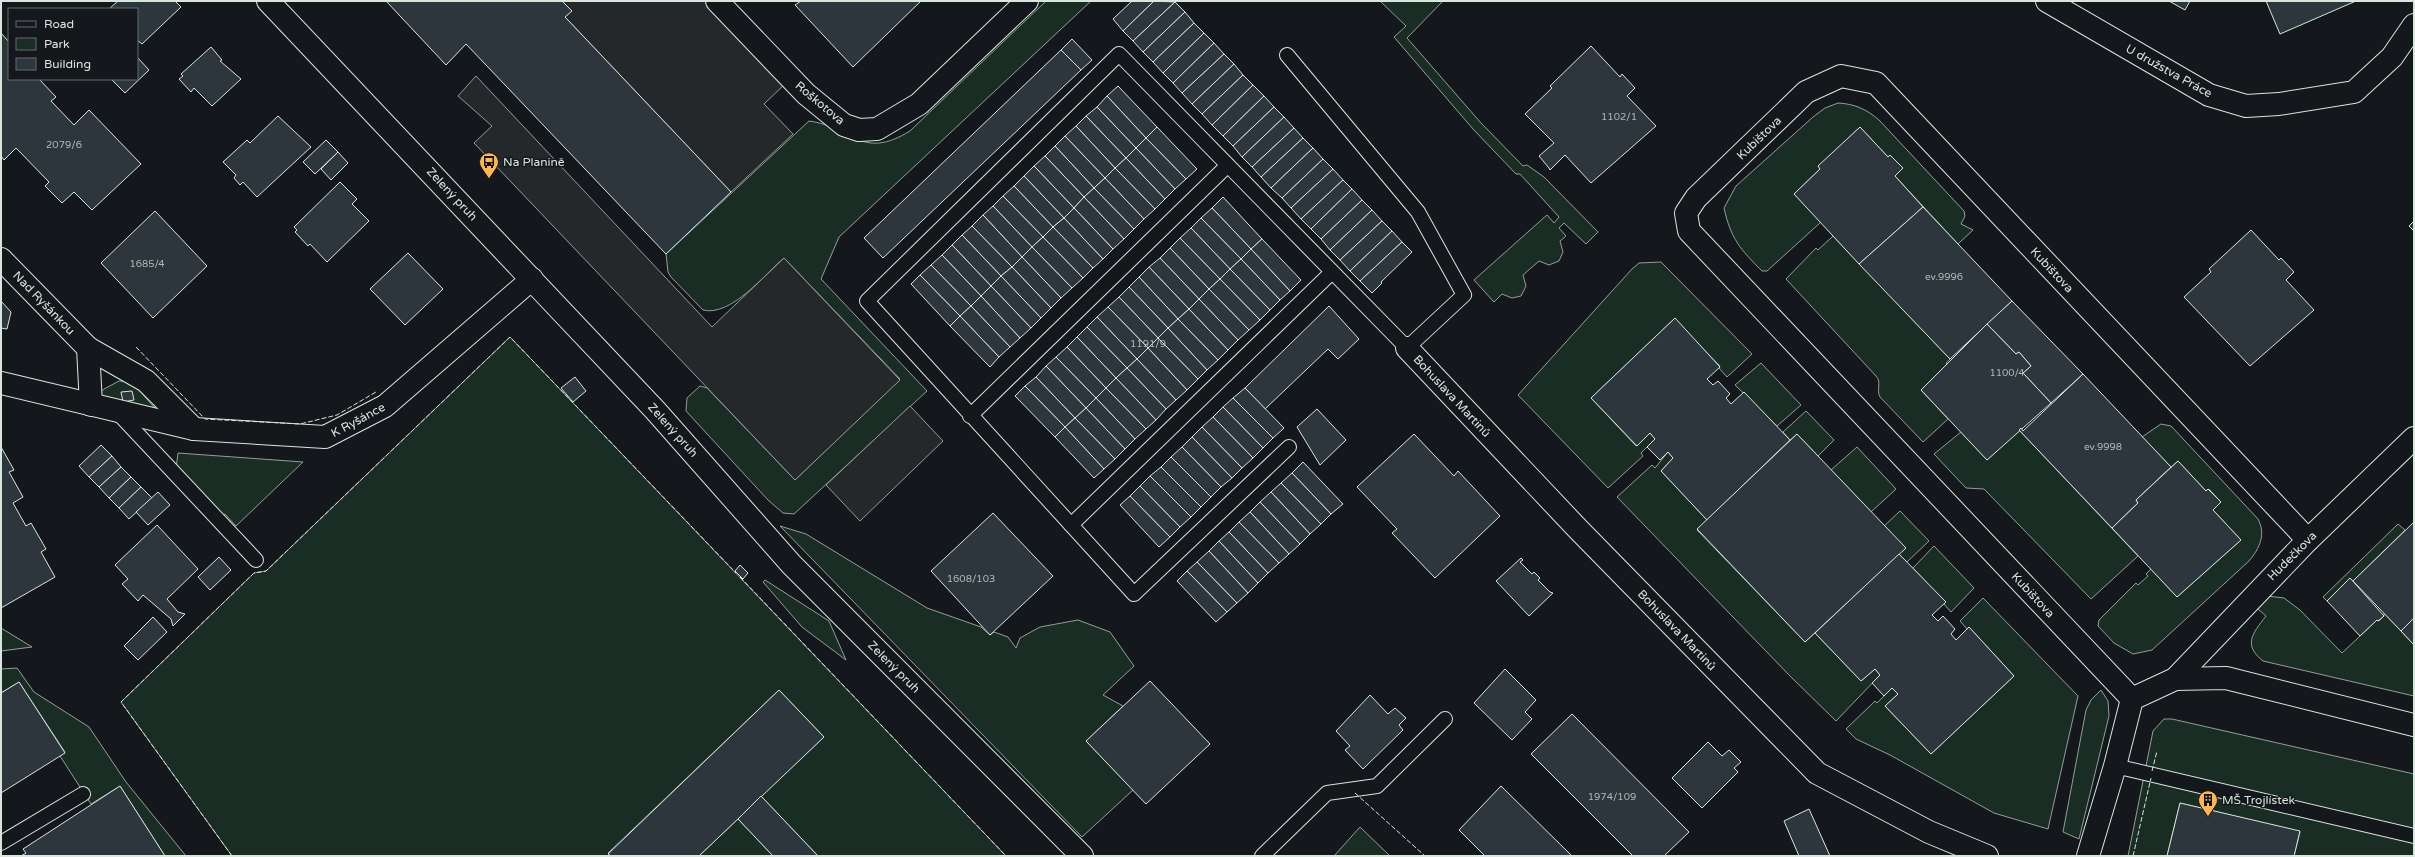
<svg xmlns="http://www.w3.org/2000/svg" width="2415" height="857" viewBox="0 0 2415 857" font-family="'Varela Round',sans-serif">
<rect width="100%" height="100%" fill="#14181c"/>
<!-- green -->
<g fill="#1a2d24" stroke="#939e99">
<path d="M1046,1h45l-252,236 -18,42 106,112 -133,123 -11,-1 -15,-13 -82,-89 1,-13 13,-12 7,2 88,92 105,-101 -116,-121c-19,16 -53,59 -81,52l-32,-33 -3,-5 -2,-18 143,-133c44,6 52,40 101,10z"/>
<path d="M1380,1h63l-36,37 74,85 42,43 4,-1 17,12 54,55 -12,12 -22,-21 -5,5 7,8 -6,5 3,11 -4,9 -10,4 -10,-4 -16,14 3,11 -5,10 -9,2 -10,-4 -8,8 -20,-22 73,-65 7,8 5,-6 -39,-43h-4l-43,-45 -79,-92 12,-11z"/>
<path d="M1838,103c17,1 28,6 41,17l85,91 1,5 -4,8 12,6 -15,14 -63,-68 8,-8 -13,-13 -2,2 -28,-30 -41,39 1,3 -26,25 27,28 -54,49h-5c-22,-22 -31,-32 -38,-63l12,-22 77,-69 12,-9z"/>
<path d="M1833,236l117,123 -4,4 2,2 -27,25 27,29 -25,23 -43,-45c-4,-7 2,-15 -4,-21l-90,-97 30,-31 2,2z"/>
<path d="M1661,262l91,92 -25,23 -8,-9 1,-2 -46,-47 -83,79 45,48 14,-13 5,6 -14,14 2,3 -35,32 -90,-93 114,-126 7,-6z"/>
<path d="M510,337l496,519h-188l-57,-60 63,-59 -45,-47 -171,163 3,3h-379l-111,-154 133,-129 12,-2z"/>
<path d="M1761,363l40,42 -24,21 -42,-41z"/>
<path d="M119,381l13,1 28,32 -63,-19 7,-6z"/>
<path d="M1806,411l28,29 -16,16 -21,-22 -7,6 -7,-8z"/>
<path d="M2161,424l10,2 87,93c8,15 2,29 -9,42l-97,89 -19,4 -19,-11 -16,-17 1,-6 37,-37 2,2 10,-9 -2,-2 5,-5 26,28 64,-57 -28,-30 8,-8 -12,-13 -3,2 -28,-30 -7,6 -29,-30z"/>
<path d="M2019,430l119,126 -47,43 -107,-110 -18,-1 -32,-34 27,-22 26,28z"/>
<path d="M1857,447l39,42 -25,23 -40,-42z"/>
<path d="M1668,452l5,6 -12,13 46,49 -10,10 108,112 10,-9 46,48 14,-12 5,6 -44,46 -46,-45 -173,-179 35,-32 3,3z"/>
<path d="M178,453l125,9 -67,64 -11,-12 -8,3 -42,-41z"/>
<path d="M1900,511l29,30 -22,21 -8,-8 -15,-28z"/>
<path d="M2398,524l7,6 -52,51 -3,-3 -23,23 -4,-4z"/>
<path d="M780,526l26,8 121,74 54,19 9,8 4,-3 14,5 8,11 4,-10 20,-11 38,-7 32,12 24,34 -31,29 20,11 -37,35 47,49 -51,47z"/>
<path d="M1934,546l40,42 -23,24 -7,-8 1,-2 -32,-34z"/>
<path d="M765,580l64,41 17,39 -44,-33 -39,-45z"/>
<path d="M2267,596l17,2 16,12 42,43 35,-33 2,1 5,-5v-3l30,32v51l-151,-35c-20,-16 -11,-27 3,-45l-8,-7z"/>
<path d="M1983,598l95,98 -30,133 -54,-16 -104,-58 -34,-16 -10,-10 29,-28 2,2 15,-15 6,6 -13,12 46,48 83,-78 -45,-49 -2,2 -7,-8z"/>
<path d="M1,628l31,19 -31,4z"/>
<path d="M17,668l17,24 55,35 37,55 60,74h-21l-45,-70 -29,18 -31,-48 5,-4 -46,-70 -18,11v-24z"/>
<path d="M2101,690l7,11 1,15 -30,123 -16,-7 23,-122 5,-10z"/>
<path d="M2164,719h8l242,55v82h-120l6,-24 -120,-29 -13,53h-39l25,-125z"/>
<path d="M738,819l35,37h-74z"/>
<path d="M1360,827l30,29h-56z"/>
</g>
<!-- parking -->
<g fill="#24282b" stroke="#939e99">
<path d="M562,1h147l77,82 -22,21 29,30 -62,58 -166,-175 6,-6z"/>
<path d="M476,76l236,251 72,-69 116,122 -105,100 -321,-337 18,-17 -34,-30z"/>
<path d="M910,406l33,35 -83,80 -34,-36z"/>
</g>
<!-- building -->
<g fill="#2c363c" stroke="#d8e6dc">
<path d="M118,1h57l6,6 -39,37 -5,-4v-31h-28z"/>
<path d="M386,1h176l10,10 -7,6 166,175 -65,62 -200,-210 -20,21z"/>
<path d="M801,1h120l-68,66 -58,-62z"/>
<path d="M1132,1h22l-31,30 -10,-12z"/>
<path d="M1154,1l21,1 -42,39 -10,-10z"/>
<path d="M2169,1h21l-5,9z"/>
<path d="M2266,1h90l-76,33z"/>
<path d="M1175,2l10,10 -42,40 -10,-11z"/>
<path d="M1185,12l9,11 -41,39 -10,-10z"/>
<path d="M1194,23l10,10 -41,40 -10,-11z"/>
<path d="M1,33l8,9v37h30l17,18 -5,4 23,24 15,-15 52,54 -49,46 -18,-18 -12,11 -17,-17 4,-4 -33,-34 -12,12 -3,-4z"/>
<path d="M1204,33l10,10 -41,40 -10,-10z"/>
<path d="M1072,39l20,21 -11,10 -20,-20z"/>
<path d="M1214,43l10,11 -42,39 -9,-10z"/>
<path d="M1591,46l29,31 2,-3 13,14 -8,8 29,30 -65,57 -26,-28 -15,15 -1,-2 -10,-12 15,-13 -29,-29 27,-26 -2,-2z"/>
<path d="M211,47l11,13 -2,1 21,18 -29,27 -18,-18 -3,4 -12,-13 4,-3 -2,-2z"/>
<path d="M1061,50l20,20 -198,188 -19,-20z"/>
<path d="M1224,54l10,10 -42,40 -10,-11z"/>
<path d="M137,57l12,13 -24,23 -14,-14h26z"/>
<path d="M1234,64l9,11 -41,39 -10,-10z"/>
<path d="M1243,75l10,10 -41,40 -10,-11z"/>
<path d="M1253,85l11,11 -41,40 -11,-11z"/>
<path d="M1118,86l39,41 -11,11 -39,-42z"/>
<path d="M1107,96l39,42 -10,10 -39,-41z"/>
<path d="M1264,96l10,11 -41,39 -10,-10z"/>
<path d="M1097,107l39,41 -10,10 -40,-42z"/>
<path d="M1274,107l10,10 -42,40 -9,-11z"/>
<path d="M278,116l33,31 -54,50 -14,-15 -3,3 -6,-7 2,-3 -13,-13 24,-22 3,3z"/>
<path d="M1086,116l40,42 -11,10 -39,-42z"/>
<path d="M1284,117l10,11 -42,39 -10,-10z"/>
<path d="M1076,126l39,42 -10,10 -40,-42z"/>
<path d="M1157,127l40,42 -11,10 -40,-41z"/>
<path d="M1860,127l28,30 2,-2 13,13 -8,8 28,31 -64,57 -65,-70 26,-25 -2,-3z"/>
<path d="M1294,128l9,10 -42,39 -9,-10z"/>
<path d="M1065,136l40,42 -11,10 -39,-42z"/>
<path d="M1146,138l40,41 -11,10 -39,-41z"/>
<path d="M1303,138l10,10 -42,40 -10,-11z"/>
<path d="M326,140l12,12 -23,22 -12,-12z"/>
<path d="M1055,146l39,42 -10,9 -39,-41z"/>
<path d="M1136,148l39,41 -10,10 -39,-41z"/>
<path d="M1313,148l10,11 -41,39 -11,-10z"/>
<path d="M338,152l10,11 -17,17 -10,-11z"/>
<path d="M1045,156l39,41 -10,11 -40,-42z"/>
<path d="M1126,158l39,41 -10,10 -40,-41z"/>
<path d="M1323,159l10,10 -42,39 -9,-10z"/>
<path d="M1034,166l40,42 -10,10 -40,-42z"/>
<path d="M1115,168l40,41 -11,10 -39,-41z"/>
<path d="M1333,169l10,11 -42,39 -10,-11z"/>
<path d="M1024,176l40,42 -11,9 -39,-41z"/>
<path d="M1105,178l39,41 -10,10 -40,-41z"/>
<path d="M1343,180l9,9 -41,40 -10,-10z"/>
<path d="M340,182l17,17 -5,5 17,17 -42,41 -17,-18 -2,2 -13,-14 2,-2 -3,-3z"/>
<path d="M1014,186l39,41 -10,10 -40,-41z"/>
<path d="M1094,188l40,41 -10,10 -40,-42z"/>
<path d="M1352,189l10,11 -41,39 -10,-10z"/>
<path d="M1003,196l40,41 -11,10 -39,-41z"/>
<path d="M1084,197l40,42 -11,10 -39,-41z"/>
<path d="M1223,197l39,42 -11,10 -39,-41z"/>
<path d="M1362,200l10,10 -42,40 -9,-11z"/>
<path d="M993,206l39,41 -10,10 -39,-42z"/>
<path d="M1923,207l89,94 -62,58 -91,-95z"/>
<path d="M1074,208l39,41 -10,10 -39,-41z"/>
<path d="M1212,208l39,41 -10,10 -40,-41z"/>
<path d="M1372,210l10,11 -42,39 -10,-10z"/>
<path d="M155,211l52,55 -54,52 -52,-55z"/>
<path d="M983,215l39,42 -10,10 -40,-41z"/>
<path d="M1064,218l39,41 -10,9 -40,-41z"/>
<path d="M1201,218l40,41 -11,10 -39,-41z"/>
<path d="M1382,221l10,10 -42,40 -10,-11z"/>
<path d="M2414,221v10l-5,-5z"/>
<path d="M972,226l40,41 -11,9 -39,-41z"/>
<path d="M1053,227l40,41 -10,10 -40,-41z"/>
<path d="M1191,228l39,41 -10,10 -40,-41z"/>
<path d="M2251,230l28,30 2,-2 13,14 -8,8 28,30 -64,56 -66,-69 27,-25 -2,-3z"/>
<path d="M1392,231l10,11 -42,39 -10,-10z"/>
<path d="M962,235l39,41 -10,10 -39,-41z"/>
<path d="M1043,237l40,41 -11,10 -40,-41z"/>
<path d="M1180,238l40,41 -11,10 -39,-41z"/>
<path d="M1262,239l39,41 -11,11 -39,-42z"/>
<path d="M1402,242l10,10 -31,30 1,1 -10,10 -12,-12z"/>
<path d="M952,245l39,41 -10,10 -39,-41z"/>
<path d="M1032,247l40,41 -11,10 -39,-41z"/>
<path d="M1170,248l39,41 -10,10 -39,-41z"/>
<path d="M1251,249l39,42 -10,9 -39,-41z"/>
<path d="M408,253l35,36 -38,36 -35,-36z"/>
<path d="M942,255l39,41 -10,10 -40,-41z"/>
<path d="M1022,257l39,41 -10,10 -39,-41z"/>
<path d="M1160,258l39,41 -10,10 -40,-42z"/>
<path d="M1241,259l39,41 -10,10 -40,-41z"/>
<path d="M931,265l40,41 -11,10 -40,-41z"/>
<path d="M1012,267l39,41 -10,10 -40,-42z"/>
<path d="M1149,267l40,42 -11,10 -39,-42z"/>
<path d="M1230,269l40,41 -10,10 -40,-41z"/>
<path d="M920,275l40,41 -10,10 -39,-42z"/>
<path d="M1001,276l40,42 -10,10 -40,-42z"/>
<path d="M1139,277l39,42 -10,9 -39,-41z"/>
<path d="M1220,279l40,41 -11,10 -40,-41z"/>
<path d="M991,286l40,42 -11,10 -39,-42z"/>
<path d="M1129,287l39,41 -10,10 -39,-41z"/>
<path d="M1209,289l40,41 -11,10 -39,-41z"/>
<path d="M981,296l39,42 -10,9 -39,-41z"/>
<path d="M1119,297l39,41 -10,10 -40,-41z"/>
<path d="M1199,299l39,41 -10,10 -39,-41z"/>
<path d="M1,301l10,11 -4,17 -6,-1z"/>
<path d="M2012,301l71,73 -32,29 -28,-30 8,-7 -12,-14 -3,2 -29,-30z"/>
<path d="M971,306l39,41 -11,10 -39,-41z"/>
<path d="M1329,306l30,33 -21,20 -10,-10 -63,60 -20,-21z"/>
<path d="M1108,307l40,41 -11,11 -40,-42z"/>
<path d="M1189,309l39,41 -10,10 -40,-41z"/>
<path d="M960,316l39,41 -9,10 -40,-41z"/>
<path d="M1097,317l40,42 -10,9 -40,-41z"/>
<path d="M1675,318l45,49 -13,12 6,6 5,-4 12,13 -4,4 5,6 13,-12 46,48 -83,80 -46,-49 12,-13 -5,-6 -8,8 -13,-13 8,-8 -5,-6 -13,13 -46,-48z"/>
<path d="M1178,319l40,41 -11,10 -39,-42z"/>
<path d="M1987,324l29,30 3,-2 12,14 -8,7 28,30 -64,57 -66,-70z"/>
<path d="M1087,327l40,41 -11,10 -39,-41z"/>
<path d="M1168,328l39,42 -9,9 -40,-41z"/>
<path d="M1077,337l39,41 -10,10 -39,-41z"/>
<path d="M1158,338l40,41 -11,11 -39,-42z"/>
<path d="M1067,347l39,41 -10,10 -40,-41z"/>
<path d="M1148,348l39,42 -11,10 -39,-41z"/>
<path d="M1056,357l40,41 -10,10 -40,-42z"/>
<path d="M1137,359l39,41 -10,9 -39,-41z"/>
<path d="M1046,366l40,42 -11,10 -39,-41z"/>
<path d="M1127,368l39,41 -10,11 -40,-42z"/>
<path d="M2083,374l88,93 -35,33 2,3 -26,25 -93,-98 2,-2 2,3z"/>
<path d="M575,377l11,14 -13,11 -12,-14z"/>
<path d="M1036,377l39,41 -10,9 -40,-41z"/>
<path d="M1116,378l40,42 -10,9 -40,-41z"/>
<path d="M1025,386l40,41 -10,10 -40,-41z"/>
<path d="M1106,388l40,41 -11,10 -39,-41z"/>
<path d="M1245,388l39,40 -11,10 -40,-40z"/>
<path d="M132,391l2,9 -11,2 -2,-10z"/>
<path d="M1096,398l39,41 -10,10 -39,-41z"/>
<path d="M1233,398l40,40 -10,10 -40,-41z"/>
<path d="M1223,407l40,41 -10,10 -40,-41z"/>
<path d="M1086,408l39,41 -10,10 -40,-41z"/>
<path d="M1317,409l29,31 -26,25 -23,-38z"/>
<path d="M1213,417l40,41 -11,10 -40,-41z"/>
<path d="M1075,418l40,41 -11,10 -39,-42z"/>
<path d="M1065,427l39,42 -10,9 -39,-41z"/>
<path d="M1202,427l40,41 -10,10 -40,-41z"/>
<path d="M1414,434l40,42 4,-5 42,45 -65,62 -43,-45 5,-4 -40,-42z"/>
<path d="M1797,434l109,114 -101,94 -108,-113z"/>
<path d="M1192,437l40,41 -11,9 -39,-40z"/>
<path d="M101,445l11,11 -23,21 -10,-11z"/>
<path d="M1,447l13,23 -5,2 14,25 -10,6 13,23 5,-3 15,26 -5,3 14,25 -54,31z"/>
<path d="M1182,447l39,40 -10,10 -40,-40z"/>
<path d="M112,456l9,11 -22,20 -10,-10z"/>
<path d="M1171,457l40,40 -10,10 -40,-40z"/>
<path d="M2178,461l28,30 2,-2 13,13 -8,8 28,30 -64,57 -65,-69 26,-25 -2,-3z"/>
<path d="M1303,462l40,42 -12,10 -39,-41z"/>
<path d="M121,467l10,10 -22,21 -10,-11z"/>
<path d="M1161,467l40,40 -10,10 -41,-41z"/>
<path d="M1292,473l39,41 -10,10 -40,-41z"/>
<path d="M1150,476l41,41 -11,10 -40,-41z"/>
<path d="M131,477l10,10 -22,21 -10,-10z"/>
<path d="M1281,483l40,41 -11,10 -39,-42z"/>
<path d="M1140,486l40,41 -10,10 -40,-41z"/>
<path d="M141,487l11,11 -23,21 -10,-11z"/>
<path d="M158,492l12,13 -22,20 -12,-13z"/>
<path d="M1271,492l39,42 -10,10 -40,-42z"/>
<path d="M1130,496l40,41 -11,10 -39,-42z"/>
<path d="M1260,502l40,42 -11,10 -39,-42z"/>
<path d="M1250,512l39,42 -10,9 -40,-41z"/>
<path d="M993,513l60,63 -63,59 -59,-64z"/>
<path d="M1239,522l40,41 -11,10 -39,-41z"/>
<path d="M2414,522v96l-13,13 -48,-50z"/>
<path d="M157,525l41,44 -31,30 11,13 7,2 -12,12 -2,-7 -28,-24 -5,6 -16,-17 6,-5 -13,-14z"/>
<path d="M1229,532l39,41 -10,10 -39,-42z"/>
<path d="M1219,541l39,42 -10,10 -39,-42z"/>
<path d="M1209,551l39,42 -11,10 -40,-41z"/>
<path d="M1899,554l47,48 -14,13 6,6 5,-5 12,13 -4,5 5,6 13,-13 45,49 -83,78 -46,-48 13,-12 -6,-6 -8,8 -12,-13 8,-8 -5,-6 -14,12 -46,-48z"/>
<path d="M219,557l12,13 -21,20 -12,-13z"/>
<path d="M1521,558l2,2 -3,2 12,12 2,-2 6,6 -2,2 12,12 3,1 -24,23 -33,-35z"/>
<path d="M1197,562l40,41 -10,9 -40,-41z"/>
<path d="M740,565l8,8 -5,6 -8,-8z"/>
<path d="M1187,571l40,41 -11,10 -39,-41z"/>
<path d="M2350,578l34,38 -6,5 -1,-1 -17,16 -33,-35z"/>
<path d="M153,617l14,15 -29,28 -14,-14z"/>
<path d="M2414,618v27l-13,-14z"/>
<path d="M1505,669l31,31 -11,12 7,7 -20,21 -38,-37z"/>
<path d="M1150,681l60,63 -64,60 -60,-63z"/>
<path d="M19,682l46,71 -64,40v-100z"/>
<path d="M779,690l45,47 -125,119h-88l-3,-2z"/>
<path d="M1370,695l18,19 7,-6 11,10 -7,7 4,5 -40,39 -18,-19 5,-4 -14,-15z"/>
<path d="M1572,714l117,118 -25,24h-31l-102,-102z"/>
<path d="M1708,742l14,14 7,-6 12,12 -7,6 4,4 -36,36 -30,-30z"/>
<path d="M120,786l45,70h-144l5,-3 -3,-4z"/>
<path d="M1501,786l71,70h-87l-26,-26z"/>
<path d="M761,796l57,60h-45l-35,-37z"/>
<path d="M2180,803l120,28 -6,25h-127z"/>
<path d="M1809,809l21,47h-31l-15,-35z"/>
</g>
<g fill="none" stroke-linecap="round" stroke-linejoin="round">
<defs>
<g id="service">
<path d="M1287,55l131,157 46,83 -57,53 -288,-294 -252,247 267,293 155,-147"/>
<path d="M117,412l139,148"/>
<path d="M970,416l257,-250"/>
<path d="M1071,525l260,-252"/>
<path d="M2115,766l299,70"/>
<path d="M1,843l82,-49"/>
<path d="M1262,856l65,-63 50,-7 68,-67"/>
</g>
<g id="minor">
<path d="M717,1l89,93 38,31 15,5 18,-1 42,-25 108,-103"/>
<path d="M2047,1l162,94 37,11 33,-2 75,-12 38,-35 22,-32"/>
<path d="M1,259l87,89 58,33 48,48"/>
<path d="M88,348l3,57"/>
<path d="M1407,348l170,180 240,245 112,59 58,24"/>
<path d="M1,383l193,46 131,8 60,-31 147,-127"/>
<path d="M2175,679l133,-139 106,-102"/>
<path d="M2132,699l-443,-468 -3,-18 10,-15 110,-106 35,-16 35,7 432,457"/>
<path d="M2088,856l27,-90 17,-67 43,-20 51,-1 188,47"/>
</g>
<path id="tertiary" d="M268,1l387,409 136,154 291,292"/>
</defs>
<!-- service casing -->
<use href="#service" stroke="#d8e6dc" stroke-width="16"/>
<!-- minor casing -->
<use href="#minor" stroke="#d8e6dc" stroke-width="24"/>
<!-- tertiary casing -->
<use href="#tertiary" stroke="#d8e6dc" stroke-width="24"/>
<!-- service -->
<use href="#service" stroke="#14181c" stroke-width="14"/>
<!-- minor -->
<use href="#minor" stroke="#14181c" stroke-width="22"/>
<!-- tertiary -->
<use href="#tertiary" stroke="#14181c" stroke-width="22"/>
<!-- fence -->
<g stroke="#d8e6dc" stroke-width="1" stroke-dasharray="5 2" stroke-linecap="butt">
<path d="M136,347l69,72 95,5 37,-9 39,-23"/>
<path d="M740,577l266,279"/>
<path d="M2152,771l5,-20"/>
<path d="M1355,793l70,63"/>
<path d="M232,856l-111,-154 133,-129 12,-2 244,-234 226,236"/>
<path d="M2133,856l18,-78"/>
</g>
</g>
<!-- icons -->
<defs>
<symbol id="bus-pin" viewBox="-11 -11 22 30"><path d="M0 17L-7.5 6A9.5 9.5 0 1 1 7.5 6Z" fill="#ffb74d" stroke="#14181c"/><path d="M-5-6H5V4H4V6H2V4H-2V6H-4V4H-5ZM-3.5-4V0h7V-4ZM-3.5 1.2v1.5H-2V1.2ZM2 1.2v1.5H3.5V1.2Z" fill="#111"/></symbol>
<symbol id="building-pin" viewBox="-11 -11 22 30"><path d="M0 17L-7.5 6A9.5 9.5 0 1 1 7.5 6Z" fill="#ffb74d" stroke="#14181c"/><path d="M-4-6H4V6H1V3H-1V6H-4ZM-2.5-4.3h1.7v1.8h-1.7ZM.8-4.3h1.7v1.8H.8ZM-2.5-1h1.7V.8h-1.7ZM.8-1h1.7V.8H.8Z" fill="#111"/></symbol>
</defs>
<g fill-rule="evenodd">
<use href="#bus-pin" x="478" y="151" width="22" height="30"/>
<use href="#building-pin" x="2197" y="789" width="22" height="30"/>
</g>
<g text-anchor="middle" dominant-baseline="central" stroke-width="3" stroke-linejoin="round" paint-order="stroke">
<!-- number labels -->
<g font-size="10" fill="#adbab4">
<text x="1619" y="117">1102/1</text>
<text x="64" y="145">2079/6</text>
<text x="147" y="264">1685/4</text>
<text x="1944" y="277">ev.9996</text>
<text x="1148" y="344">1191/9</text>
<text x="2007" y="373">1100/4</text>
<text x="2103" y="447">ev.9998</text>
<text x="971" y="579">1608/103</text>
<text x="1612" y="797">1974/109</text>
</g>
<!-- street labels -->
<g font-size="12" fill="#d8e6dc" stroke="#14181c">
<text transform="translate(2169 71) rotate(29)">U družstva Práce</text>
<text transform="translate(820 103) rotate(40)">Roškotova</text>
<text transform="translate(1759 138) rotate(-44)">Kubištova</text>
<text transform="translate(452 194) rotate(47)">Zelený pruh</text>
<text transform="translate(2052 270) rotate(47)">Kubištova</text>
<text transform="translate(44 303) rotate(46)">Nad Ryšánkou</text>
<text transform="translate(1452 396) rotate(47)">Bohuslava Martinů</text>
<text transform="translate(358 420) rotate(-28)">K Ryšánce</text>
<text transform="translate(673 430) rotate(48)">Zelený pruh</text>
<text transform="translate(2292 556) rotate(-45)">Hudečkova</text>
<text transform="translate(2033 595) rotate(47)">Kubištova</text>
<text transform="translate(1677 630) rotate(46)">Bohuslava Martinů</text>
<text transform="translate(894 667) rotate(45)">Zelený pruh</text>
</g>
<!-- poi labels -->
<g font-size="12" fill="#d8e6dc" stroke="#14181c" text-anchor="start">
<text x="503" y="162">Na Planině</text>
<text x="2222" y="800">MŠ Trojlístek</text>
</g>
</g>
<!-- border -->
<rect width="2415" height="857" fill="none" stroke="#d8e6dc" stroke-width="4"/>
<!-- legend -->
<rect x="8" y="8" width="130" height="72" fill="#14181c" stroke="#626a69"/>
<rect x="16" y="21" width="20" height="6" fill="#14181c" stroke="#626a69"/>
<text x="44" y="28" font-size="12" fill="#d8e6dc">Road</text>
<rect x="16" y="38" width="20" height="12" fill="#1a2d24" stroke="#626a69"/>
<text x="44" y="48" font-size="12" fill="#d8e6dc">Park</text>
<rect x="16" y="58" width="20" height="12" fill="#2c363c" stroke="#626a69"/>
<text x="44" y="68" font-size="12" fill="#d8e6dc">Building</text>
</svg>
